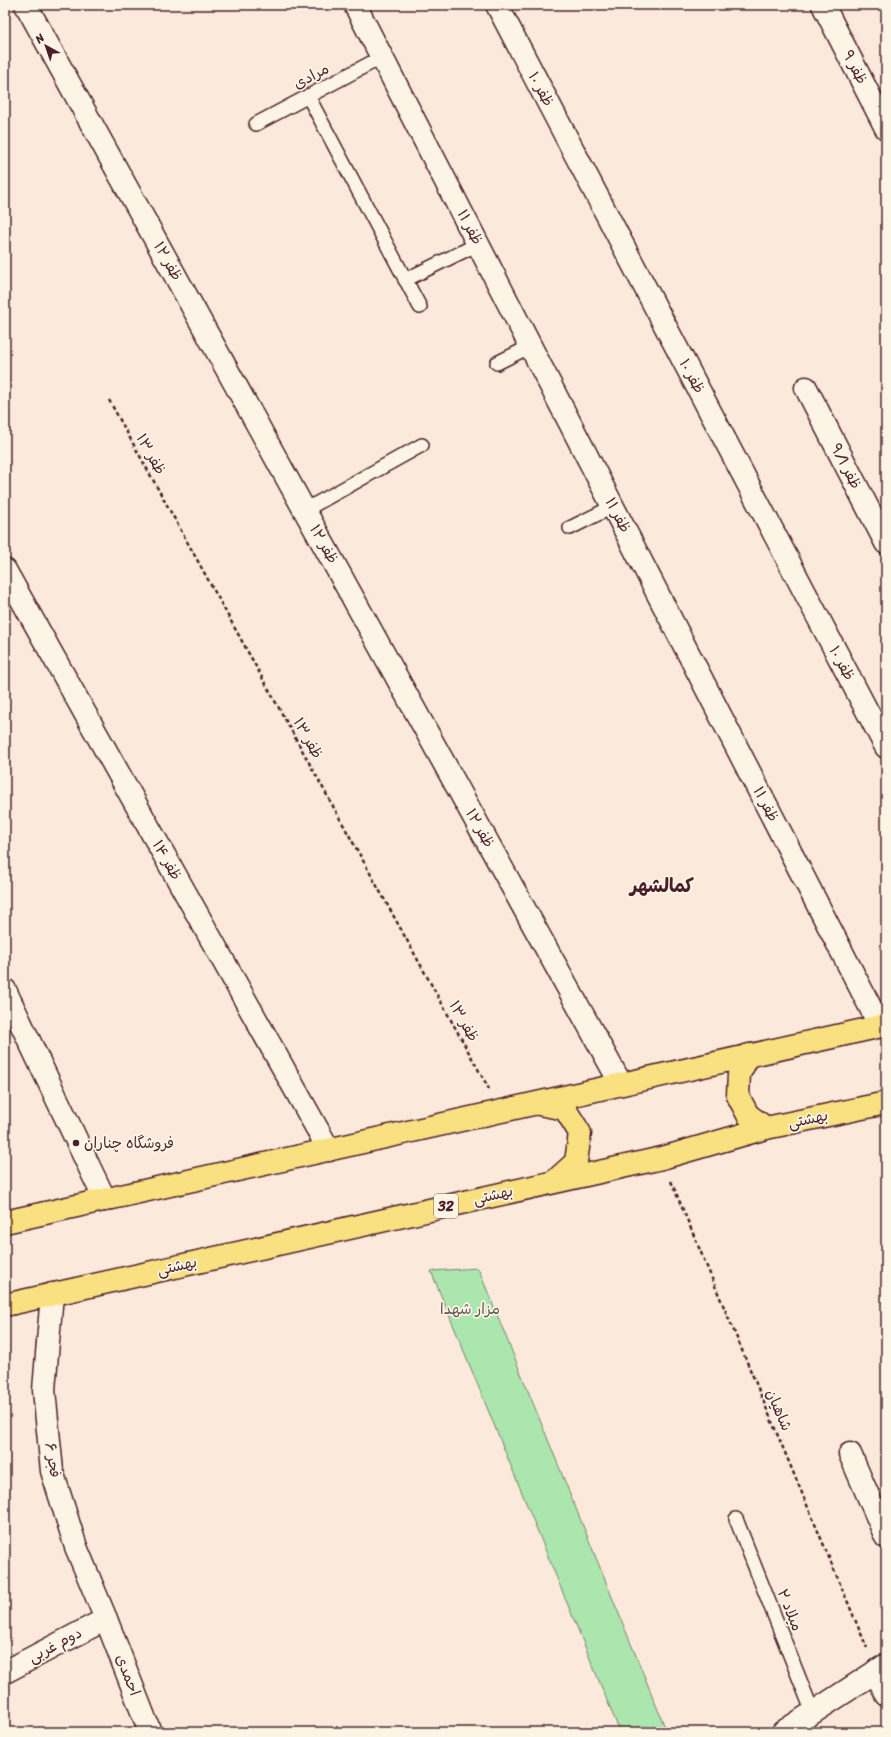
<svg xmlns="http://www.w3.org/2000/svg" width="891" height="1737" viewBox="0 0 891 1737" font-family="Sriracha,'Playpen Sans Arabic',sans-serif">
<rect width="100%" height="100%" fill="#fbeadb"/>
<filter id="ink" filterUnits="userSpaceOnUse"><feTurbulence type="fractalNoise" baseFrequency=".025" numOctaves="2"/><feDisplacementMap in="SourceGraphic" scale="8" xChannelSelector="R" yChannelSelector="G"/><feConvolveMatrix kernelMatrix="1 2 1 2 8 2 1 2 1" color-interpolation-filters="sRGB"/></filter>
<g filter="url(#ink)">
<!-- green -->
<path fill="#aae6ad" stroke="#7a826c" d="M478,1268l189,464h-47l-189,-461z"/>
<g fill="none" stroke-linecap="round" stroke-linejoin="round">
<defs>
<g id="service">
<path d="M308,96l112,211"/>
<path d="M256,124l126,-67"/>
<path d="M405,280l73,-36"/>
<path d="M497,363l34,-17"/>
<path d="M305,510l117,-65"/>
<path d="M570,528l44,-22"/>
<path d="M736,1519l77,194"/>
</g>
<g id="minor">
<path d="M26,5l595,1079"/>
<path d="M355,5l525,1021"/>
<path d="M497,5l389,742"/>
<path d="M823,5l63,123"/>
<path d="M806,388l80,155"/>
<path d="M5,570l324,580"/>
<path d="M5,990l100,210"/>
<path d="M52,1294l-8,96 8,81 24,76 30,72 44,113"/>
<path d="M850,1454l36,83"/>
<path d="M876,1671l10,24"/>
<path d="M5,1672l101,-53"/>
</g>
<path id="secondary" d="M783,1732l103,-67"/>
<g id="trunk">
<path d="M749,1055l-10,19 -1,22 10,19 18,13"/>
<path d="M539,1104l26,5 15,24 -4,29 -20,18"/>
<path d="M5,1222l881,-197"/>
<path d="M5,1305l657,-147 104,-30 120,-25"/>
</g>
</defs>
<!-- service casing -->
<use href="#service" stroke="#4a1f2b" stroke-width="16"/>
<!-- minor casing -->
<use href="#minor" stroke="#4a1f2b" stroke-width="25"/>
<!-- secondary casing -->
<use href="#secondary" stroke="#4a1f2b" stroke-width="25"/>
<!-- trunk casing -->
<use href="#trunk" stroke="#4a1f2b" stroke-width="25"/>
<!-- path -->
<g stroke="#4a1f2b" stroke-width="2.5" stroke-dasharray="4 3" stroke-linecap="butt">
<path d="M109,400l380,689"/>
<path d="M671,1181l196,467"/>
</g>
<!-- service -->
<use href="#service" stroke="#fcf5e5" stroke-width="13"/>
<!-- minor -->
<use href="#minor" stroke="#fcf5e5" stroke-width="22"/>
<!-- secondary -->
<use href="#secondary" stroke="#fcf5e5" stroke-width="22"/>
<!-- trunk -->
<use href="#trunk" stroke="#f9e181" stroke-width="22"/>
</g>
</g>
<!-- markers -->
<circle fill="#4a1f2b" stroke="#fcf5e5" stroke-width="1.5" cx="76" cy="1143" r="4"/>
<g text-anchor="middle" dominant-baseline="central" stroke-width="3.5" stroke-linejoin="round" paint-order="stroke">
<!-- shield labels -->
<rect fill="#fcf5e5" stroke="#7f5f63" stroke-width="1" x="434" y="1194" width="24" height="24" rx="3"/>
<g font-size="14" font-weight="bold" fill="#4a1f2b">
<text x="446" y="1206">32</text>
</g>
<!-- street labels -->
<g font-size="15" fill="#4a1f2b" stroke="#fcf5e5">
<text transform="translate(855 67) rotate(63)">ظفر ۹</text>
<text transform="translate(311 76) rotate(-28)">مرادی</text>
<text transform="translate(541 89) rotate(62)">ظفر ۱۰</text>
<text transform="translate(470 227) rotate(63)">ظفر ۱۱</text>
<text transform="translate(168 261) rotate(61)">ظفر ۱۲</text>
<text transform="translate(692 376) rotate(62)">ظفر ۱۰</text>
<text transform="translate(151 454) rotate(61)">ظفر ۱۳</text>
<text transform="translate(846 466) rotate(63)">ظفر ۹/۱</text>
<text transform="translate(618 515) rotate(63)">ظفر ۱۱</text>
<text transform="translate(324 544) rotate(61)">ظفر ۱۲</text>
<text transform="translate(842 663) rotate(62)">ظفر ۱۰</text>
<text transform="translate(308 738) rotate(61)">ظفر ۱۳</text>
<text transform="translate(766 804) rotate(63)">ظفر ۱۱</text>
<text transform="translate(480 828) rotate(61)">ظفر ۱۲</text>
<text transform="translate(167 860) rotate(61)">ظفر ۱۴</text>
<text transform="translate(464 1021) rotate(61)">ظفر ۱۳</text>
<text transform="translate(808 1119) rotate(-12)">بهشتی</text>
<text transform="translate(493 1195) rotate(-13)">بهشتی</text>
<text transform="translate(177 1266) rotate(-13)">بهشتی</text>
<text transform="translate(779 1410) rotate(67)">شاهیان</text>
<text transform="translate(53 1460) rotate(81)">فجر ۶</text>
<text transform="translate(790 1610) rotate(68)">میلاد ۲</text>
<text transform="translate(55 1645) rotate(-28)">دوم غربی</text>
<text transform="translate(128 1675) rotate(69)">احمدی</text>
</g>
<!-- poi labels -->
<g font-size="15" fill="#4a1f2b" stroke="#fcf5e5" text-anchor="start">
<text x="84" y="1143">فروشگاه چناران</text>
</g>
<!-- park labels -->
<g font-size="15" fill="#62514c" stroke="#fcf5e5">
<text x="470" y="1309">مزار شهدا</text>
</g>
<!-- district labels -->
<g font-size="19" font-weight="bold" fill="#4a1f2b" stroke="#fcf5e5">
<text x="662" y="885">کمالشهر</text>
</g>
</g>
<!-- margin -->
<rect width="891" height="1737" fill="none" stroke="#fcf5e5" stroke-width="20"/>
<rect x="10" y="10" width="871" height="1717" fill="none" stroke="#4a1f2b" stroke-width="1.5" filter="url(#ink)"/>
<!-- north arrow -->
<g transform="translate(46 46) rotate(320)" stroke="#fcf5e5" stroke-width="3" paint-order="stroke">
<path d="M0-3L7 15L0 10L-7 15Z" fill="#4a1f2b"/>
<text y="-6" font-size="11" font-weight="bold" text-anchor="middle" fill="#4a1f2b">N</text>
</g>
</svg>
